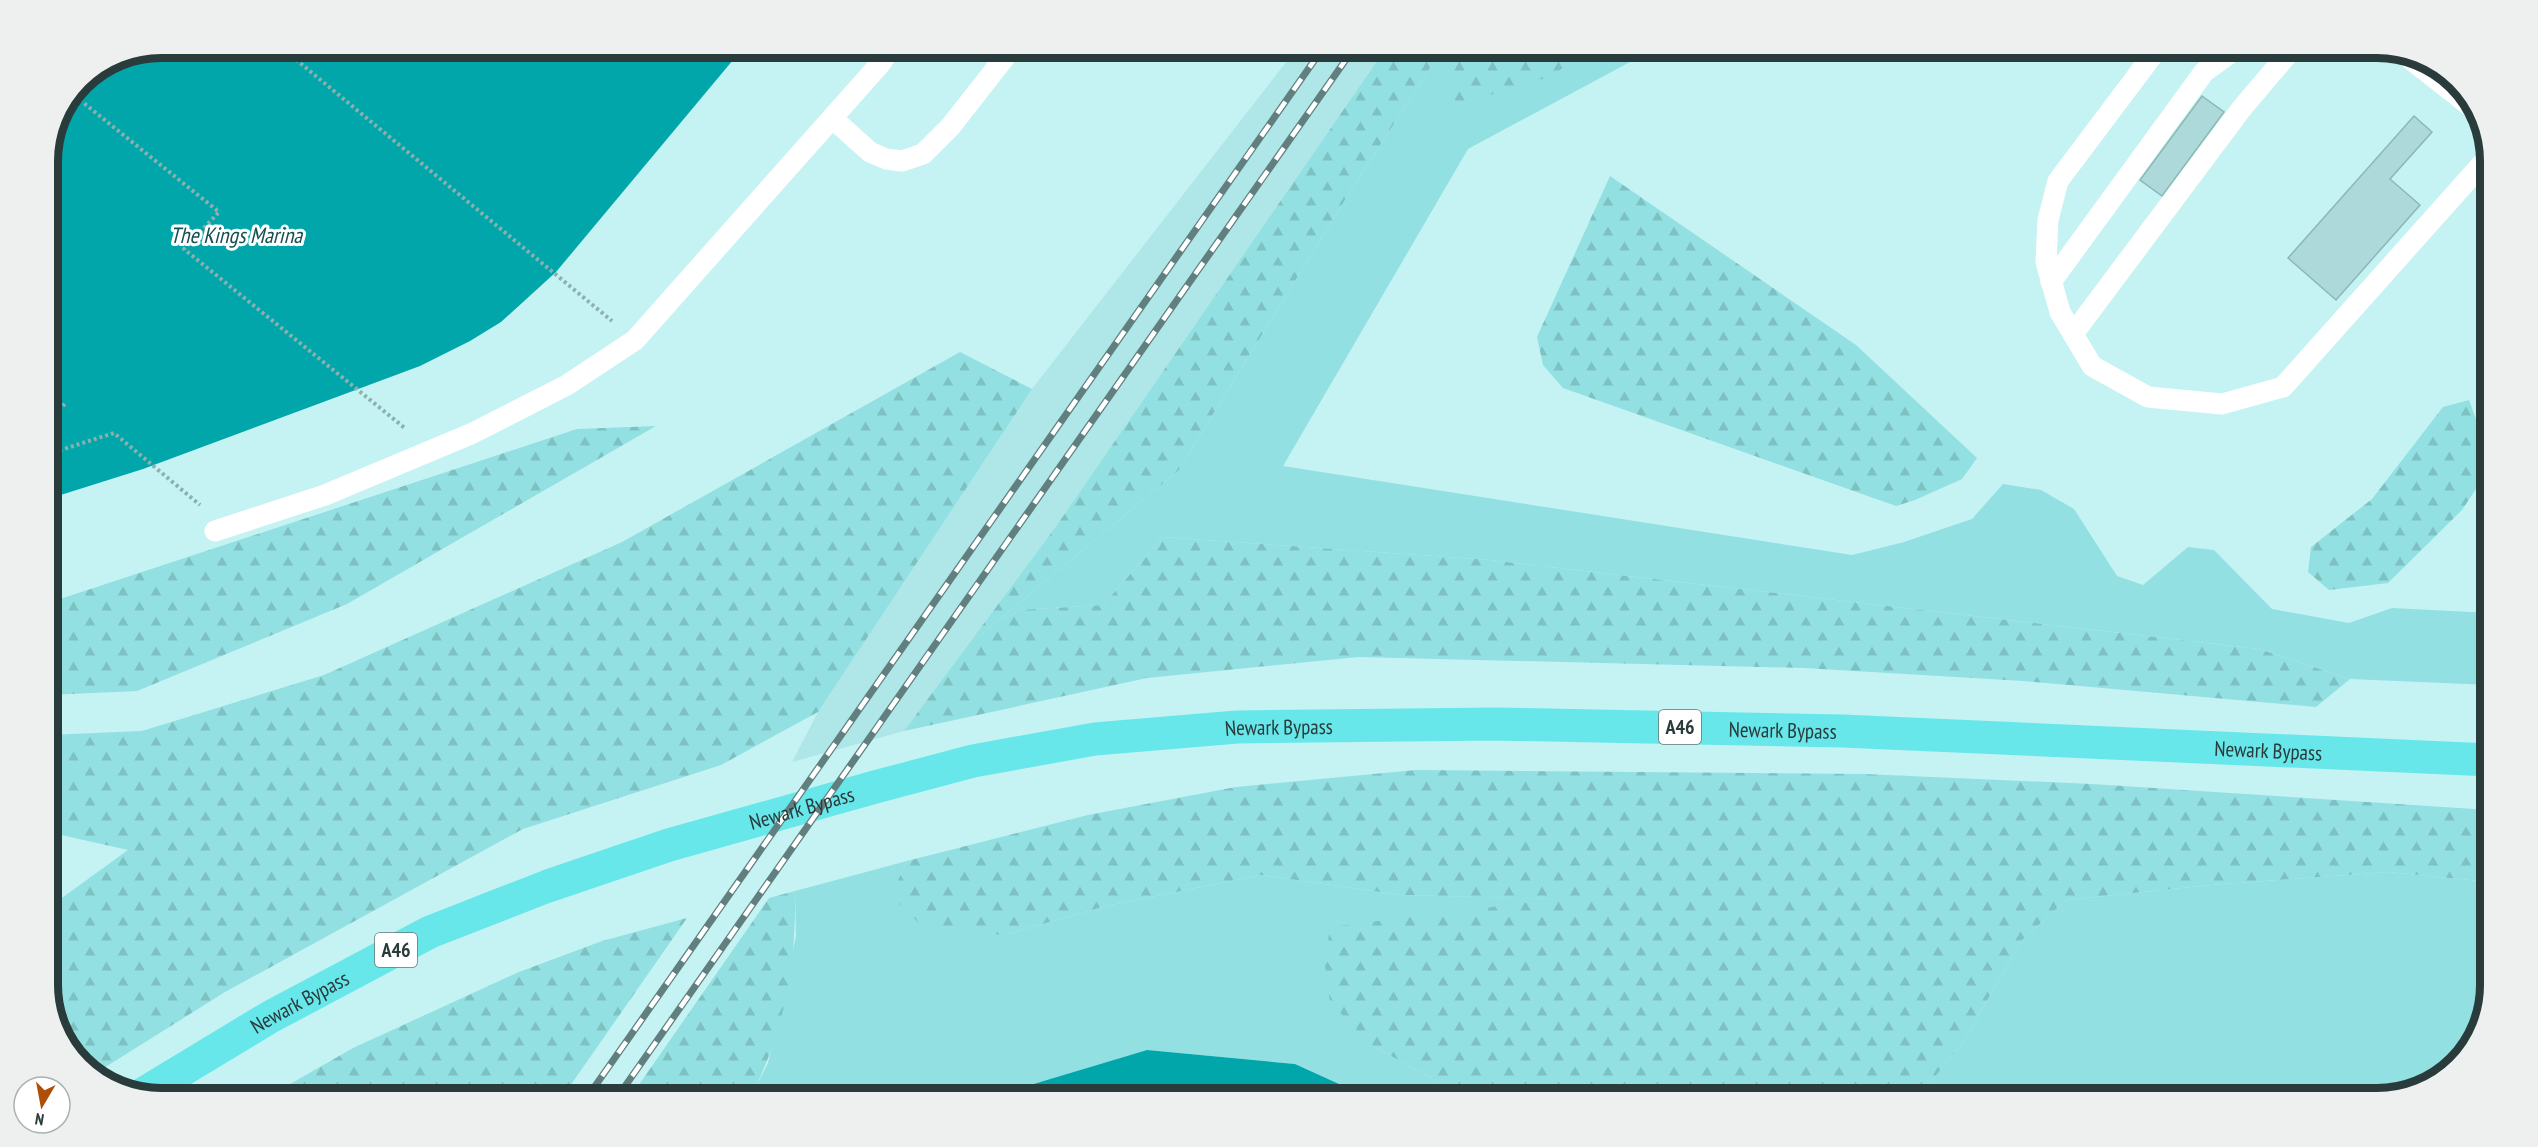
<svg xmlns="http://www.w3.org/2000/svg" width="2538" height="1147" viewBox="0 0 2538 1147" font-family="'PT Sans Narrow',sans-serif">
<defs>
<pattern id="forest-firs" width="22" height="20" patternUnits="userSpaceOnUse" patternTransform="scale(1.5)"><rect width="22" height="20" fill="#92e0e2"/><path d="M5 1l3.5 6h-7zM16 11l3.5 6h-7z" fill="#7ec1c3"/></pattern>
</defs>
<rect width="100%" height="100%" fill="#c5f3f3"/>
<!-- built -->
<path fill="#afe6e7" d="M1297,48h89l-329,477 -153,206 -112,31 26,-50 214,-323z"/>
<!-- grass -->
<g fill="#92e0e2">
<path d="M1443,48h213l-188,101 -185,317 569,89 52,-13 68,-23 31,-35 38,6 33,19 43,67 26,9 45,-38 26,3 58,59 77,14 43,-15 98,5v72l-140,-6 -91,-30 -769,-89 -327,-23 -60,68 -84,5 -47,32 206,-171 175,-284z"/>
<path d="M907,861l-10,21 107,53 102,-29 155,-31 140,20 162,4 -192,146 60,33 19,21h-78l-77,-35 -148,-14 -164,49h-233l18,-36 28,-127 -1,-45z"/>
<path d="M2388,872l102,10v103l-9,44 -42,51 -62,19h-460l47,-58 57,-100 45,-41 145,-15z"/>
</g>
<!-- forest -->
<g fill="url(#forest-firs)">
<path d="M1386,48h57l-90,139 -175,284 -200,166 41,-27 84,-5 60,-68 327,23 769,89 91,30 -34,28 -293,-26 -219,-13 -445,-11 -212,21 -243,53 153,-206z"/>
<path d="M1458,48h135l-44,29 -93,28 -10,-37z"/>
<path d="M1610,176l246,169 121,113 -15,21 -47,21 -19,6 -333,-118 -20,-23 -6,-28z"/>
<path d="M960,352l72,37 -214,323 -97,53 -198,64 -298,163 -129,81 -29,-24 -19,-56v-85l80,-58 -80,-18v-97l94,-4 182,-56 298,-133z"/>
<path d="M2469,400l11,30 6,44 -24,36 -74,73 -59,7 -21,-18 3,-25 61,-48 71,-92z"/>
<path d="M656,426l-309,178 -210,87 -89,4v-92l529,-174z"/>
<path d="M1416,770l448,4 228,10 398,26v72l-102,-10 -177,13 -145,15 -45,41 -57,100 -47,58h-467l-19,-21 -60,-33 -41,-43 -5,-36 5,-39 226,-28 -155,-4 -140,-20 -155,31 -102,29 -60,-5 -25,-7 -20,-19 -2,-22 10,-21 181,-46 148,-28z"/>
<path d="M795,891c1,78 -10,137 -45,208h-121l140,-201z"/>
<path d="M687,918l-126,181h-297l89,-51 166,-76 83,-31z"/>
</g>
<!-- water -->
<g fill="#00a6aa">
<path d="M161,48h582l-187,224 -55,50 -31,19 -50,25 -277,103 -95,30v-345l33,-73 37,-24z"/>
<path d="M1147,1050l148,14 77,35h-389z"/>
</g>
<!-- building -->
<g fill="#add9da" stroke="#8bb7b7" stroke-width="1.5">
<path d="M2202,96l22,16 -62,84 -22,-16z"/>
<path d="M2414,116l18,16 -42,47 30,26 -84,95 -48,-42z"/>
</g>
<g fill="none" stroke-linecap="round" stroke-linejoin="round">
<!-- path -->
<g stroke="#8cb0b0" stroke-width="4" stroke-dasharray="3 3" stroke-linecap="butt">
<path d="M282,48l330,273"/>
<path d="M75,96l144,116 -35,37 222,180"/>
<path d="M48,425l18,-23"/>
<path d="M48,454l66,-21 86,72"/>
</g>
<!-- service -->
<g stroke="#fff" stroke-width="21">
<path d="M2158,48l-100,133 -10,39 -2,42 14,50 32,54 56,31 74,7 61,-17 207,-232"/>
<path d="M2404,54l70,55"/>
<path d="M832,118l38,34 16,7 16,2 21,-7 28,-28 61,-78"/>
<path d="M2051,282l153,-210 33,-24"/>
<path d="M2073,334l169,-226 51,-60"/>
<path d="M215,531l110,-36 148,-62 94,-48 68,-45 245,-276 11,-16"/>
</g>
<!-- trunk -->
<path stroke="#67e7ea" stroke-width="33" id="s1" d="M141,1095l129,-78 160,-85 118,-46 121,-41 206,-58 98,-26 122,-22 142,-12 258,-3 348,7 647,29"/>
<defs>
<g id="rail">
<path d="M586,1099l737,-1051"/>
<path d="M616,1099l738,-1051"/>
</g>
</defs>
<!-- rail casing -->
<use href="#rail" stroke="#627f7f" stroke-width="7"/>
<!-- rail -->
<use href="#rail" stroke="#fff" stroke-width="4.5" stroke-dasharray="14" stroke-linecap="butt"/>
</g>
<g text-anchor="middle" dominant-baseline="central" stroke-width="6" stroke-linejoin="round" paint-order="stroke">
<!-- shield labels -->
<g fill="#fff" stroke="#697676" stroke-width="1.5">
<rect x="1659" y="710" width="42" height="34" rx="4.5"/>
<rect x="375" y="933" width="42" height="34" rx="4.5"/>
</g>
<g font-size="20" font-weight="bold" fill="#293b3b">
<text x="1680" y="727">A46</text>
<text x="396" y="950">A46</text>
</g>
<!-- street labels -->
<g font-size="21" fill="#293b3b" stroke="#fff">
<text stroke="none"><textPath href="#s1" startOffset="1210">Newark Bypass</textPath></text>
<text stroke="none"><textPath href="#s1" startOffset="1714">Newark Bypass</textPath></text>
<text stroke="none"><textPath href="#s1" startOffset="2200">Newark Bypass</textPath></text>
<text stroke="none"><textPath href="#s1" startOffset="724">Newark Bypass</textPath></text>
<text stroke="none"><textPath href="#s1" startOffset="184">Newark Bypass</textPath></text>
</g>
<!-- water labels -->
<g font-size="22" font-style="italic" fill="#185052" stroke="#fff">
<text x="236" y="235">The Kings Marina</text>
</g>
</g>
<!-- crop -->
<path d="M0 0H2538V1147H0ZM161 58H2377A103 103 0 0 1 2480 161V985A103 103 0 0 1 2377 1088H161A103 103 0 0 1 58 985V161A103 103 0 0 1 161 58Z" fill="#eeefef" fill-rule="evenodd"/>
<path fill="none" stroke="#293b3b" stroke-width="8" d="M161 58H2377A103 103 0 0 1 2480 161V985A103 103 0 0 1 2377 1088H161A103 103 0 0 1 58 985V161A103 103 0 0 1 161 58Z"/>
<!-- north arrow -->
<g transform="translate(42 1105) rotate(190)"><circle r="28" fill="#ffffff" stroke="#a9b1b1" stroke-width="1.5"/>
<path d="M0-4.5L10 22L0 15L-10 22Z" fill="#ae4e08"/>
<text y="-9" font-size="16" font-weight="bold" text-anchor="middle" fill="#293b3b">N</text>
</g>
</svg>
